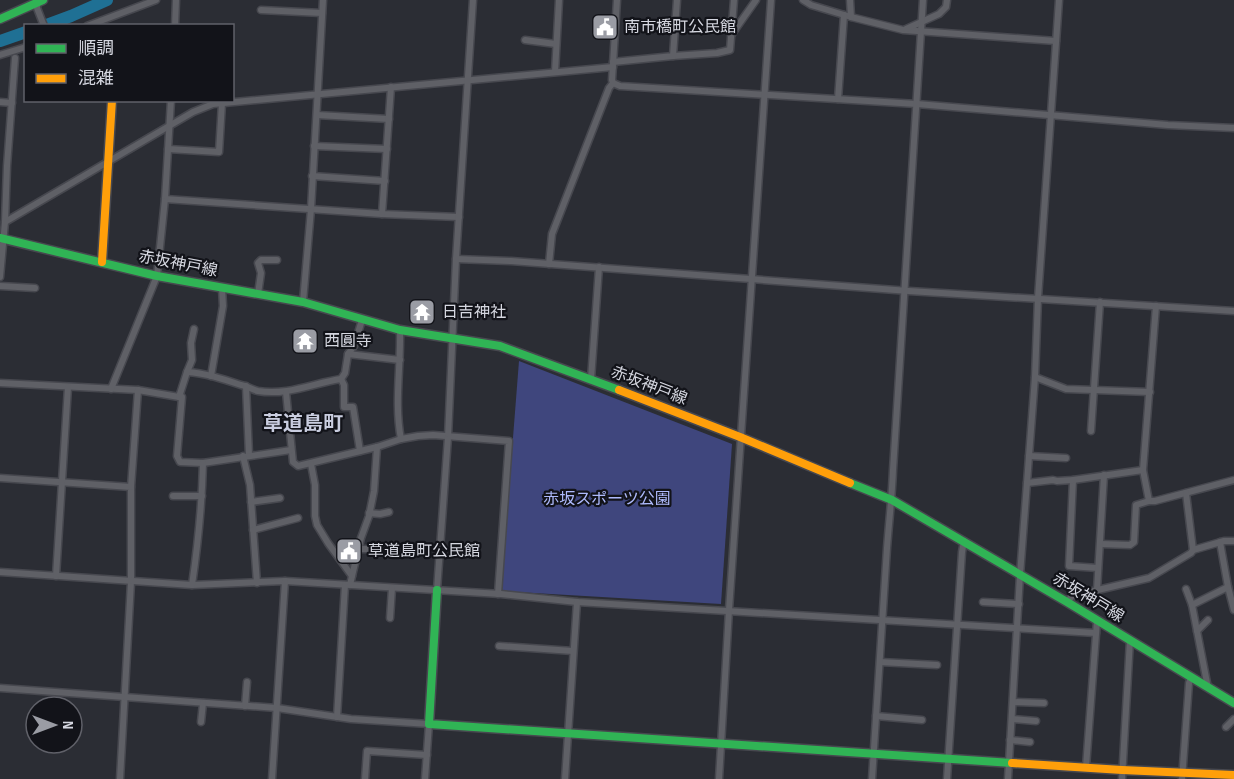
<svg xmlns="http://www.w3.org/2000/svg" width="1234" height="779" viewBox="0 0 1234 779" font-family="'Sofia Sans Condensed','Noto Sans JP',sans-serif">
<rect width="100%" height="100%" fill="#2b2d34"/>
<!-- green -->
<path fill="#3f467d" d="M519,361l213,83 -11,160 -220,-13z"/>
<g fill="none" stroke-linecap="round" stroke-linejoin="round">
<!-- river -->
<g stroke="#1f7094" stroke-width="12">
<path d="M44,26l27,-10 36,-16"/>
<path d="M0,41l26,-9"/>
</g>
<defs>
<g id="street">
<path d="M803,0l8,5 40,12 52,13 153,11"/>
<path d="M850,0l1,17"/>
<path d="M37,3v5l7,18"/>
<path d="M261,10l61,3"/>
<path d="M87,26l69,-26"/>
<path d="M175,26l1,-26"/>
<path d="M906,29l33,-15 7,-7 1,-7"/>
<path d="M732,34l24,-34"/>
<path d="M525,40l31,4"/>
<path d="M0,55l26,-8"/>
<path d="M673,56l44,-3 13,-3 4,-50"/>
<path d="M613,62l60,-6 4,-56"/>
<path d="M555,72l4,-72"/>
<path d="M613,83l7,3 297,18 251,21 66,3"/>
<path d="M838,99l6,-84"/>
<path d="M0,102l12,1"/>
<path d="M317,115l72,4"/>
<path d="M314,146l73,3"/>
<path d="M168,149l51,3 3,-49"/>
<path d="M312,176l73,5"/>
<path d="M165,199l217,15 77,3"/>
<path d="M382,214l9,-127"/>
<path d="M5,222l188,-110 20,-8 400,-37"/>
<path d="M456,259l55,2 398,30 325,20"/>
<path d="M549,264l3,-30 57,-146 4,-5 -1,-3 5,-80"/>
<path d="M0,277l5,-55 2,-56 8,-108"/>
<path d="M0,286l35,2"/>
<path d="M258,294l3,-21 -3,-10 3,-3h16"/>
<path d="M303,302l8,-93 12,-209"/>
<path d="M1156,306l-13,164 6,31h6l79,-21"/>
<path d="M400,330c1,37 -6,73 1,109"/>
<path d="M348,354l52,6"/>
<path d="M187,372c18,1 36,7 54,13 6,1 12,5 17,6 29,5 56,-8 83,-12l4,-6 3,-19 6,-8 8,-26"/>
<path d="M211,376l12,-70 -1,-18"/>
<path d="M1035,377l31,12 84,3"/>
<path d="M341,379l3,6v22h9l7,44"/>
<path d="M591,379l8,-112"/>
<path d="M0,383l138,7 41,7 8,-25 5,-12 -1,-17 3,-14"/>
<path d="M246,386l3,69"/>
<path d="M111,389l46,-113 8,-77 6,-99"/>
<path d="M286,392l7,70 5,4 79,-19 24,-8 17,-3 15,-1 76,6 -11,153"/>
<path d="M179,397h3l-5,59 3,6 23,1 88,-13"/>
<path d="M1091,431l9,-129"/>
<path d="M243,456l7,29 7,98"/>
<path d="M1029,456l37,2"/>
<path d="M311,464l4,21v31l2,9 11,18 24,33 -2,9"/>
<path d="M0,478l131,9v95l-11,197"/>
<path d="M1073,480l-4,86 29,2"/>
<path d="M1027,483l26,-3 4,1 16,-1 70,-10"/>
<path d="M131,487l7,-97"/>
<path d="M173,496h29"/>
<path d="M251,502l29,-4"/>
<path d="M369,513l11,1 9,-2"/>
<path d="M253,530l45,-12"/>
<path d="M1220,542l8,45 6,23"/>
<path d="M1101,544l29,1 4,-3 2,-37 13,-4"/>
<path d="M358,549h29"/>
<path d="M1193,550l31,-9h10"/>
<path d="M0,572l192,13 93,-4 216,13 76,8 519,31"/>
<path d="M56,576l12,-189"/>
<path d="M352,576l9,-38 8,-22 5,-25 3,-44"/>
<path d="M192,585c6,-41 10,-81 11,-122"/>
<path d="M1186,589l6,16"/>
<path d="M437,590l11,-153 8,-178 17,-259"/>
<path d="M1097,590l7,-115"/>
<path d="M983,602l36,2"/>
<path d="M1067,602l5,-6 77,-18 42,-25 2,-3 -7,-57"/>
<path d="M390,618l2,-30"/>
<path d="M1197,631l11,-11"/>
<path d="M499,646l74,5"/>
<path d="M880,662l57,3"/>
<path d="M0,688l277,20 74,11 78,5 -4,55"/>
<path d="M1208,688l-16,-83 36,-18"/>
<path d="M1013,702l31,1"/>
<path d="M245,706l2,-24"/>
<path d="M876,716l46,4"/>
<path d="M337,717l8,-132"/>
<path d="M1012,719l24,2"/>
<path d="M201,722l2,-19"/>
<path d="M1226,727l8,-8"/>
<path d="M1010,740l20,2"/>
<path d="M1086,767l11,-146"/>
<path d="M272,779l13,-198"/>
<path d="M365,779l2,-28 60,4"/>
<path d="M565,779l12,-177"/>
<path d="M719,779l10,-169 42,-610"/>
<path d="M872,779c5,-77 10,-154 15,-231 2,-26 5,-52 6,-78l30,-470"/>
<path d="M947,779l15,-227 2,-11"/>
<path d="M1008,779l12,-204 15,-198 3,-79 21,-298"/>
<path d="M1122,779l8,-139"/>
<path d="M1182,779l7,-96 2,-5"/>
</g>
<g id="fast">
<path d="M0,19l43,-19"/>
<path d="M0,238l157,38 146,26 97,28 100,16 119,44"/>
<path d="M850,483l42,17 175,102 167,101"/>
<path d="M437,590l-8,134 583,39"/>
</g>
<g id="slow">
<path d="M102,262l10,-162"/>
<path d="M619,390l121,47 110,46"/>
<path d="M1012,763l110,7 112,5"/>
</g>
</defs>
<!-- street casing -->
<use href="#street" stroke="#47484f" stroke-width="9"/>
<!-- fast casing -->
<use href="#fast" stroke="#47484f" stroke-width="11"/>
<!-- slow casing -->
<use href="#slow" stroke="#47484f" stroke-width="11"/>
<!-- street -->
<use href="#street" stroke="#5f6066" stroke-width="6"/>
<!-- fast -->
<use href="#fast" stroke="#30b455" stroke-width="8"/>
<!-- slow -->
<use href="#slow" stroke="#ff9f0a" stroke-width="8"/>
</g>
<!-- icons -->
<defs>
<symbol id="civic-square" viewBox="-11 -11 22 22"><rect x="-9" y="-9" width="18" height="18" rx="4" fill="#9a9ca4" stroke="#121319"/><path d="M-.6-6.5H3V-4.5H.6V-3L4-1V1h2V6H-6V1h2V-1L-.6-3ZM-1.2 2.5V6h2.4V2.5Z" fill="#fff"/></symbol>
<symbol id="temple-square" viewBox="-11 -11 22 22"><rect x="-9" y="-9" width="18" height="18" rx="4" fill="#9a9ca4" stroke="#121319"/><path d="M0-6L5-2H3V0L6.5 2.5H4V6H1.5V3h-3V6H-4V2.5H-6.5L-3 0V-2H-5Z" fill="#fff"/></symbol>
</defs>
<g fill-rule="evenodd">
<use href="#civic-square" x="590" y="12" width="30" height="30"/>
<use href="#temple-square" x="407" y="297" width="30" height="30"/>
<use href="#temple-square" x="290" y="326" width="30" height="30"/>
<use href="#civic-square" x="334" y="536" width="30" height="30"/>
</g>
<g text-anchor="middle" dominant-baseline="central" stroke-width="4.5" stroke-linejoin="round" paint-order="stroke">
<!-- poi labels -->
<g font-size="16" fill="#d5d7e0" stroke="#121319" text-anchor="start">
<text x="624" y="27">南市橋町公民館</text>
<text x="442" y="312">日吉神社</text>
<text x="324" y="341">西圓寺</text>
<text x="368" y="551">草道島町公民館</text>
</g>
<!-- street labels -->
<g font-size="16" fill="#d5d7e0" stroke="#121319">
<text transform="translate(178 264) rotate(11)">赤坂神戸線</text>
<text transform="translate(649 386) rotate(21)">赤坂神戸線</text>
<text transform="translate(1088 598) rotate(31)">赤坂神戸線</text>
</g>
<!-- park labels -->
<g font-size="16" fill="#aebafc" stroke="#121319">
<text x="607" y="499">赤坂スポーツ公園</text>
</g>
<!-- quarter labels -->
<g font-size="20" font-weight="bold" fill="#c9cddf" stroke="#121319">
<text x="303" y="424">草道島町</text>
</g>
</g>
<!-- legend -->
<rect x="24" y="24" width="210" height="78" fill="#121319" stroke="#606169" stroke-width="1.5"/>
<rect x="36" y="44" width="30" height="9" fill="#30b455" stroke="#606169" stroke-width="1.5"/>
<text x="78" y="54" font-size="18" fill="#d5d7e0">順調</text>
<rect x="36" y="74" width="30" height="9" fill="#ff9f0a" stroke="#606169" stroke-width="1.5"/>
<text x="78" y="84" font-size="18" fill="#d5d7e0">混雑</text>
<!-- north arrow -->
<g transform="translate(54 725) rotate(90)"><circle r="28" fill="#121319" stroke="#606169" stroke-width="1.5"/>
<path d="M0-4.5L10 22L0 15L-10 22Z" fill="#9a9ca4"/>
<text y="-9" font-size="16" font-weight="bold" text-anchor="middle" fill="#d5d7e0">N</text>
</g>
</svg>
